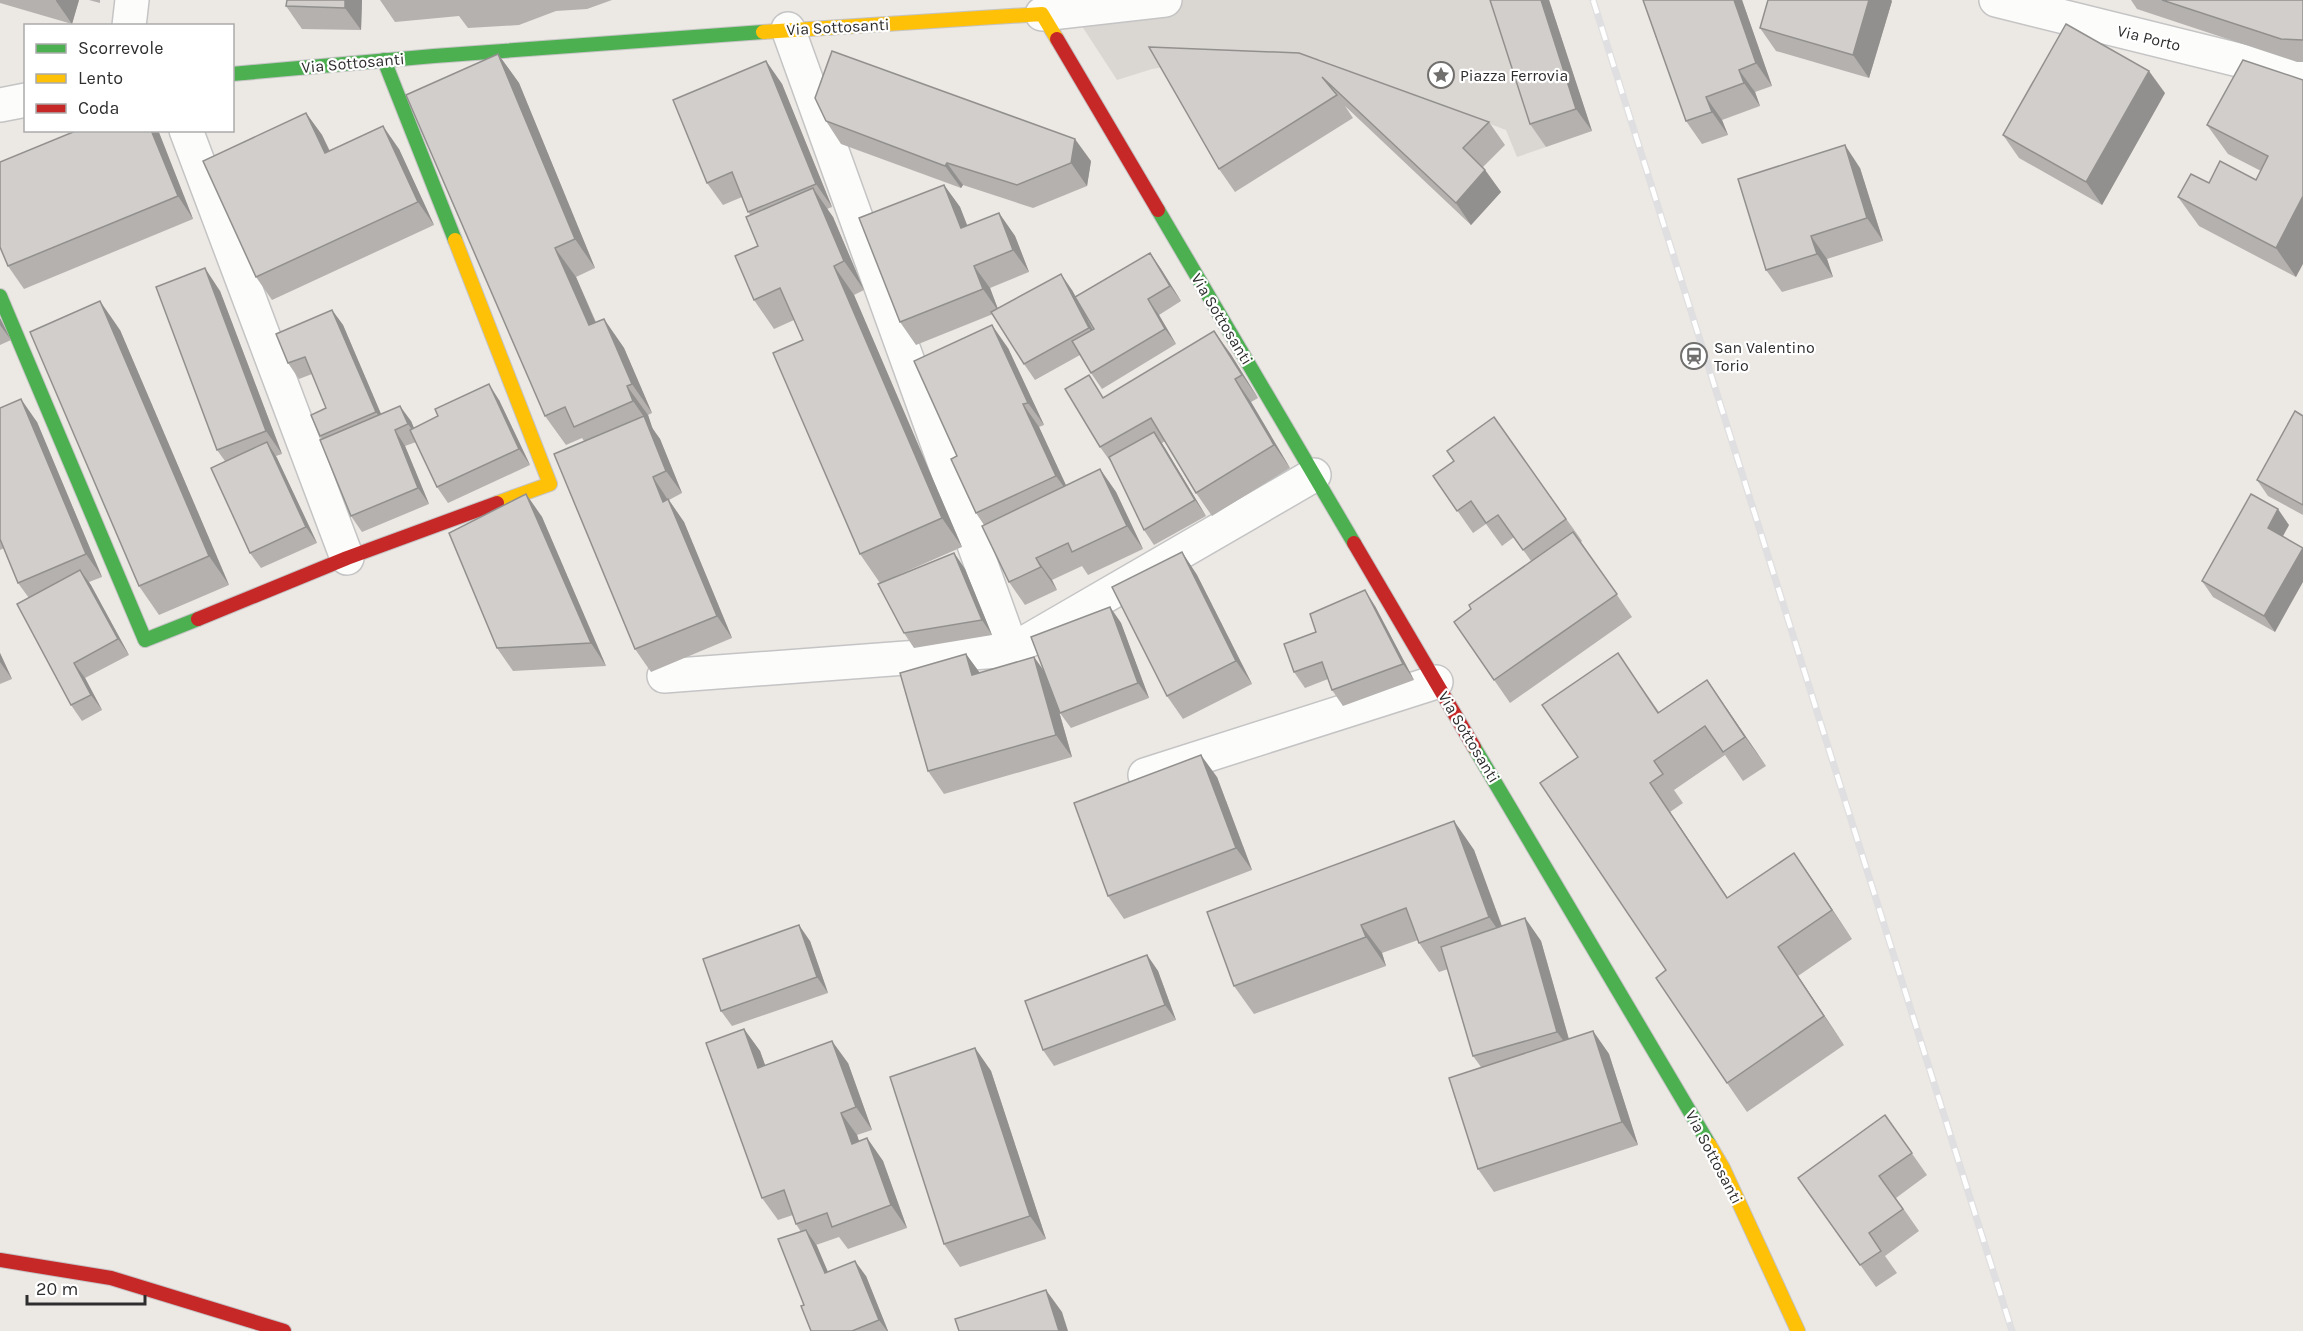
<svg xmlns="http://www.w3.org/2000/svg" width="2303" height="1331" viewBox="0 0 2303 1331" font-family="Karla,sans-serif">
<rect width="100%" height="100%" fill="#ece8e4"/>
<!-- plaza -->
<path fill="#dad6d2" d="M1065,0h433l48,147 -29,10 -11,-27 -187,-71 -101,-1 -66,11 -35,11z"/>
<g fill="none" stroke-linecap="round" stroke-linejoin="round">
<defs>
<g id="street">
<path d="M1996,0l307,76"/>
<path d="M1042,14l123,-14"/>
<path d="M129,26l3,-26"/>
<path d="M788,29l224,621"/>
<path d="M0,105l26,-5"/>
<path d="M186,130l161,428"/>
<path d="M664,676l348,-26 302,-175"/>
<path d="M1145,775l291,-93"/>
</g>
<g id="fast">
<path d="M384,60l71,180"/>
<path d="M232,74l202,-18 329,-24"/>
<path d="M1158,210l196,333"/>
<path d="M0,296l145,344 53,-21"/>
<path d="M1474,747l235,397"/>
</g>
<g id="slow">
<path d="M763,32l279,-18 15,25"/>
<path d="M455,240l95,244 -53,19"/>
<path d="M1709,1144l14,24 75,163"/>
</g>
<g id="jam">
<path d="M1057,39l101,171"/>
<path d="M1354,543l120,204"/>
<path d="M198,619l149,-61 150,-55"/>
<path d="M0,1260l111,18 173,53"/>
</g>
</defs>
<!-- street casing -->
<use href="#street" stroke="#c5c4c5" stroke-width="36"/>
<!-- fast casing -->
<use href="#fast" stroke="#c5c4c5" stroke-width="16"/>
<!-- slow casing -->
<use href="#slow" stroke="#c5c4c5" stroke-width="16"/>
<!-- jam casing -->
<use href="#jam" stroke="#c5c4c5" stroke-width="16"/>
<!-- street -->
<use href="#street" stroke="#fcfcfb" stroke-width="33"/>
<!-- fast -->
<use href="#fast" stroke="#4caf50" stroke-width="14"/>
<!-- slow -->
<use href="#slow" stroke="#ffc107" stroke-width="14"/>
<!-- jam -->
<use href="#jam" stroke="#c62828" stroke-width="14"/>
<defs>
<path id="rail" d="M1593,0l419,1331"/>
</defs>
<!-- rail casing -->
<use href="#rail" stroke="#dfdfe1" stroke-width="7"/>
<!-- rail -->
<use href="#rail" stroke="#fff" stroke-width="4.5" stroke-dasharray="14" stroke-linecap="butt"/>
</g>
<!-- wall -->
<g fill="#b4b1af" fill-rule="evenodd">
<path d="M0,0h79l-7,24 -72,-21z"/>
<path d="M89,0h11v3z"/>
<path d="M287,0h75l-1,30 -59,-1 -16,-23z"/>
<path d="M380,0h232l-25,9 -31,2 -37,14 -51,3 -9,-12 -64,6z"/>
<path d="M1490,0h59l43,131 -46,16 -16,-23z"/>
<path d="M1643,0h99l30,86 -17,6 5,14 -38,14 6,15 -26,9 -16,-23z"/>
<path d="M1768,0h123l1,1 -23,77 -93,-27 -16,-23z"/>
<path d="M2131,0h172v62h-6l-160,-53z"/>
<path d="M1299,53l190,69 16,23 -22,22 18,25 -30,33 -126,-119 8,12 -118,74 -16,-23z"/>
<path d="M498,54l21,29 76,185 -19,9 20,45 8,-3 20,29 28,65 -4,2 5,15 7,9 22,54 -13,7 15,22 48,116 -81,34 -16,-23 -51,-208 -2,-3 -16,7 -21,-29z"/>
<path d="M766,61l16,23 50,123 -5,2 6,8 31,73 -10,5 108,252 -82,36 -20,-29 -57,-214 -9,-20 -20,9 -20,-29 4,-54 -8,-31 -8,-18 -19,8 -16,-22z"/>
<path d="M2303,80l-7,197 -97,-51 -21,-29 31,-14 47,-3 5,-9 -33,-17 -21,-29z"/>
<path d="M2165,93l-63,112 -83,-47 -16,-23z"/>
<path d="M306,113l16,22 8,16 69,-2 35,76 -162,75 -16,-23z"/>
<path d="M826,121l265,40 -4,25 -54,22 -70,-23 -2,3 -120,-44z"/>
<path d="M78,130h80l35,89 -169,70 -16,-23z"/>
<path d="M1860,168l23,73 -56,18 6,18 -51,15 -16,-22z"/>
<path d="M944,185l16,22 7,19 32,-13 16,23 14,36 -39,16 8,21 74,-19 4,7 74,-44 11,16 20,32 -22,14 17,29 -74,45 -11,-16 -11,-18 -45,25 -11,-16 -31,-50 -77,31 -16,-23zM1085,315l9,14h-1z"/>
<path d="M220,291l62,163 -6,2 41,87 -56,25 -11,-15 -25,-92 -8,-11z"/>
<path d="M332,310l11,15 38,89 30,7 3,7 85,-28 31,65 -82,38 -11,-16 -21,-45 -11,4 24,58 -67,28 -11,-16 -29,-77 -2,-3 6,-28 -14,-34 -13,5 -11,-16z"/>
<path d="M0,318l11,22 -11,5z"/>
<path d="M120,330l109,255 -70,30 -20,-29z"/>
<path d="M1008,348l36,77 -5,2 27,59 34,-17 16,23 27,57 -55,26 -6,-9 -30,14 5,10 -32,15 -16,-23 -25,-57 -8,-12 -19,-57z"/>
<path d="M1230,353l28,45 -7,4 39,66 -78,48 -16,-23 -31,-52 -3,2 44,73 -52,29 -10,-15 -31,-65 -13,-18 4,-50z"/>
<path d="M0,408l37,14 65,155 -13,5 40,73 -44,23 17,32 -20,11 -11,-16 -42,-107 -11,-15 -14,-35 -4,2z"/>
<path d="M2303,416v99l-35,-19 -11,-16z"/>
<path d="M1494,417l88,124 -1,1 51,75 -122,86 -56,-81 17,-13 60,-48 -17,-24 -12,9 -16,-22 -13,9 -40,-57 21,-15z"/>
<path d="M526,494l16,23 64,149 -93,5 -16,-23z"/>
<path d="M2289,525l-6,11 -8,96 -62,-35 -11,-16z"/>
<path d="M1182,552l15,23 55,109 -69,35 -16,-23z"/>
<path d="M954,553l11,16 27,66 -78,13 -10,-15z"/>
<path d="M1375,606l39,74 -71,26 -11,-16 -4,-11 -23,9 -11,-16 22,-40z"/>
<path d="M1110,607l11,16 28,75 -78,30 -11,-15 -2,-5 14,49 -128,37 -16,-23 38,-117 14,19 54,-16 11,15z"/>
<path d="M0,653l12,26 -12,5z"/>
<path d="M1638,682l21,30 68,-3 39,57 -23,15 -18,-26 -51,35 9,13 -13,9 58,86 66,-45 58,86 -54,37 46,69 -97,67 -20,-29 -61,-113z"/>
<path d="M1217,777l35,93 -128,49 -16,-23z"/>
<path d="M1454,821l20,29 28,76 23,-8 16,23 28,98 24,-8 16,23 29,91 -144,47 -16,-23 3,-102 -8,-11 -25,-87 -9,3 -20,-29 -1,-3 -36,13 4,13 -132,48 -20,-28z"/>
<path d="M810,941l18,52 -96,33 -11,-15z"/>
<path d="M1147,955l11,16 18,49 -122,46 -11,-16z"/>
<path d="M744,1029l16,22 5,14 83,-2 24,67 -15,5 2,7 8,-4 16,23 24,67 -59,21 -9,-12 -23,8 12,27 38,4 22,55h-77l-7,-26 -3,-73 -5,-8 -3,-9 -15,5 -16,-22z"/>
<path d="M975,1048l16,23 55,168 -86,28 -16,-23z"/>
<path d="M1885,1115l42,60 -31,23 23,33 -34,25 12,17 -21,14 -78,-109z"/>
</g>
<!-- shaded-wall -->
<g fill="#92908e">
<path d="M56,0h23l-7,24 -16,-23z"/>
<path d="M345,0h17l-1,30 -16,-22z"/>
<path d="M1541,0h8l43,131 -16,-22z"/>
<path d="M1734,0h8l30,86 -16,-23z"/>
<path d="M1869,0h22l1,1 -23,77 -16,-23z"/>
<path d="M498,54l21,29 76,185 -20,-29z"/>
<path d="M766,61l16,23 50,123 -16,-23z"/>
<path d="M1739,70l16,22 5,14 -16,-23z"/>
<path d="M2149,71l16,22 -63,112 -16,-23z"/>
<path d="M1706,97l16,23 6,15 -16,-23z"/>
<path d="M306,113l16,22 19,41 -16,-23z"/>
<path d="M383,126l16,23 35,76 -16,-23z"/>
<path d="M151,130h7l35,89 -15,-23z"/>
<path d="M1075,139l16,22 -4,25 -16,-23z"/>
<path d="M1845,145l15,23 23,73 -16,-23z"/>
<path d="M947,163l16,22 -2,3 -16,-22z"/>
<path d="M1485,170l16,22 -30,33 -15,-22z"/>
<path d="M944,185l16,22 17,43 -16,-22z"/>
<path d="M813,188l20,29 31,73 -20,-29z"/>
<path d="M2303,196v68l-7,13 -20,-29z"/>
<path d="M999,213l16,23 14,36 -16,-22z"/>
<path d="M1811,236l16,23 6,18 -16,-23z"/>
<path d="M555,248l21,29 33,77 -20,-29z"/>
<path d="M1150,253l11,16 20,32 -11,-15z"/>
<path d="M834,266l20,29 108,252 -20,-29z"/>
<path d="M974,266l16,22 9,24 -16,-23z"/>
<path d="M205,268l15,23 62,163 -16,-23z"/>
<path d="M1061,274l11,16 28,54 -11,-16z"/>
<path d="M1148,299l11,16 17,29 -11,-15z"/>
<path d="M100,301l20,29 109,255 -20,-29z"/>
<path d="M332,310l11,15 44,103 -11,-16z"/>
<path d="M0,318l11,22 -11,-15z"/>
<path d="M604,319l20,29 28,65 -20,-29z"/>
<path d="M992,325l16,23 36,77 -16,-22z"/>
<path d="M1214,331l16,22 28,45 -16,-23z"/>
<path d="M1235,379l16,23 39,66 -16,-23z"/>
<path d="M489,384l10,16 31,65 -11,-16z"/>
<path d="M627,386l21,29 5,15 -20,-29z"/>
<path d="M21,399l16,23 65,155 -16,-23z"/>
<path d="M1023,404l16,23 33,71 -16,-22z"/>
<path d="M400,406l11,15 8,19 -11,-16z"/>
<path d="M644,416l16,23 22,54 -16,-22z"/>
<path d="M395,430l10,16 24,58 -11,-16z"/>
<path d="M1154,432l11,16 41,68 -11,-16z"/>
<path d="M267,442l10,16 40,85 -11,-16z"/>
<path d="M1100,469l16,23 27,57 -16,-23z"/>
<path d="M653,477l15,23 -5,2z"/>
<path d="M526,494l16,23 64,149 -15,-23z"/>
<path d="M668,499l16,23 48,116 -15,-22z"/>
<path d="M2278,509l11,16 -10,18 -11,-15z"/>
<path d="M2303,548v34l-28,50 -11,-16z"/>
<path d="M1182,552l15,23 55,109 -16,-23z"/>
<path d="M954,553l11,16 27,66 -10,-15z"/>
<path d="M1036,558l16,22 5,10 -16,-23z"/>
<path d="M80,570l11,15 38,70 -11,-16z"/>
<path d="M1365,590l10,16 39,74 -11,-16z"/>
<path d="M1110,607l11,16 28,75 -11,-15z"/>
<path d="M0,653l12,26 -12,-17z"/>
<path d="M966,654l16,22 -10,-1z"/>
<path d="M1034,657l16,23 22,77 -16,-22z"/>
<path d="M74,663l11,15 17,32 -11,-15z"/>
<path d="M1707,680l20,29 39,57 -21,-29z"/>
<path d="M1201,755l16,22 35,93 -16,-22z"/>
<path d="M1650,783l20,29 77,115 -20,-29z"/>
<path d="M1454,821l20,29 35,96 -20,-29z"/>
<path d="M1794,853l20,29 38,57 -20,-29z"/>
<path d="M1525,918l16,23 32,113 -16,-22z"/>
<path d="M799,925l11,16 18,52 -11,-16z"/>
<path d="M1361,925l21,28 4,13 -20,-29z"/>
<path d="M1778,947l20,29 46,69 -20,-29z"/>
<path d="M1147,955l11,16 18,49 -11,-15z"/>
<path d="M744,1029l16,22 14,39 -16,-22z"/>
<path d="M1593,1031l16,23 29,91 -16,-23z"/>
<path d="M832,1041l16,22 24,67 -16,-23z"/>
<path d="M975,1048l16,23 55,168 -16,-23z"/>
<path d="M841,1113l16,22 11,32 -16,-23z"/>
<path d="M867,1138l16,23 24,67 -16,-23z"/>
<path d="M806,1230l11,16 18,43 -10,-16z"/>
<path d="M855,1261l11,15 22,55h-1l-8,-11z"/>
<path d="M1046,1290l16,22 6,19h-9z"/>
</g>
<!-- building -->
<g fill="#d1cecb" stroke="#92908e" stroke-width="1.5">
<path d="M287,0h58v8l-59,-2z"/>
<path d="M1490,0h51l35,109 -46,15z"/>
<path d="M1643,0h91l22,63 -17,7 5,13 -38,14 6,15 -26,9z"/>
<path d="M1768,0h101l-16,55 -93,-27z"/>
<path d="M2162,0h141v40l-22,-1z"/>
<path d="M2066,24l83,47 -63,111 -83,-47z"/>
<path d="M1149,47l150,6 190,69 -26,26 22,22 -29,33 -134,-126 15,18 -118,74z"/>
<path d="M832,51l243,88 -4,24 -54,22 -70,-22 -2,3 -119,-45 -11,-23z"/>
<path d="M498,54l77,185 -20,9 34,77 15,-6 28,65 -5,2 6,15 -59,26 -9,-20 -20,9 -139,-321z"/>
<path d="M2243,60l60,20v116l-27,52 -98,-51 13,-23 18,9 11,-22 36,19 12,-24 -61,-31z"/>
<path d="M766,61l50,123 -68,28 -16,-40 -25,11 -34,-83z"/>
<path d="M306,113l19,40 58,-27 35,76 -162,75 -53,-116z"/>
<path d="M78,130h73l27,66 -170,70 -8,-19v-85z"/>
<path d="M1845,145l22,73 -56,18 6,18 -51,16 -28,-91z"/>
<path d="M944,185l17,43 38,-15 14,37 -39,16 9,23 -83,33 -41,-104z"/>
<path d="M813,188l31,73 -10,5 108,252 -82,36 -87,-201 30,-13 -23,-52 -26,12 -19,-44 23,-10 -12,-29z"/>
<path d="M1150,253l20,33 -22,13 17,30 -74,44 -19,-32 22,-12 -19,-32z"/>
<path d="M205,268l61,163 -49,19 -61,-163z"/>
<path d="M1061,274l28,54 -65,36 -33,-52z"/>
<path d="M100,301l109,255 -70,30 -109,-254z"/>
<path d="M332,310l44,102 -56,24 -9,-21 15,-7 -21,-51 -17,6 -12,-29z"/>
<path d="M992,325l36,78 -5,1 33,72 -80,37 -25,-54 6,-3 -43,-95z"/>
<path d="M1214,331l28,44 -7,4 39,66 -78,48 -45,-75 -51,29 -35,-58 24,-14 14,23z"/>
<path d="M489,384l30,65 -82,38 -27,-57 28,-14 -3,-7z"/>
<path d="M21,399l65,155 -68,29 -18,-44v-131z"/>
<path d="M400,406l8,18 -13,6 23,58 -67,28 -31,-76z"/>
<path d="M2295,411l8,5v89l-46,-25z"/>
<path d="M644,416l22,55 -13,6 10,25 5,-3 49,117 -82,33 -81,-195z"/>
<path d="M1494,417l72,102 -43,31 -25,-35 -12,8 -15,-22 -14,10 -24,-35 21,-15 -7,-10z"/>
<path d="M1154,432l41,68 -51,30 -35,-73z"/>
<path d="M267,442l39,85 -56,26 -39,-85z"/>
<path d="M1100,469l27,57 -55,26 -4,-9 -32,15 5,9 -32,15 -27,-56z"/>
<path d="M526,494l65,149 -94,5 -48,-115z"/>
<path d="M2251,494l27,15 -10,19 35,20 -39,68 -62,-35z"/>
<path d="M1573,532l44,62 -123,86 -40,-58 17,-13 -2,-4z"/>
<path d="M1182,552l54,109 -69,35 -55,-109z"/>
<path d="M954,553l28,67 -78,13 -26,-49z"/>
<path d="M80,570l38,69 -44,24 17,32 -20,10 -54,-101z"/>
<path d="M1365,590l38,74 -71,26 -10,-28 -28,10 -10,-28 32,-12 -6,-18z"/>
<path d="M1110,607l28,76 -78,30 -29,-76z"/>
<path d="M1618,653l40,60 49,-33 38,57 -22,15 -18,-26 -51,35 9,13 -13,9 77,115 67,-45 38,57 -54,37 46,69 -97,67 -71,-105 10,-8 -126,-187 38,-26 -36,-52z"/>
<path d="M966,654l6,21 62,-18 22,78 -128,36 -28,-98z"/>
<path d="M1201,755l35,93 -128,48 -34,-93z"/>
<path d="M1454,821l35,96 -70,26 -13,-35 -45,17 5,12 -132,49 -27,-74z"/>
<path d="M1525,918l32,114 -84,24 -32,-109z"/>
<path d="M799,925l18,52 -96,34 -18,-52z"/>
<path d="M1147,955l18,50 -122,45 -18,-49z"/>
<path d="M744,1029l14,39 74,-27 24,66 -15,6 11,31 15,-6 24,67 -59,22 -5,-14 -31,11 -12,-34 -22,8 -56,-155z"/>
<path d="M1593,1031l29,91 -144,47 -29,-91z"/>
<path d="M975,1048l55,168 -86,28 -54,-167z"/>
<path d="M1885,1115l27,38 -33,23 24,33 -34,24 12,18 -21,14 -62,-87z"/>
<path d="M806,1230l19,43 30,-12 24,59 -27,11h-41l-10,-25 3,-1 -26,-66z"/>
<path d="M1046,1290l13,41h-100l-4,-12z"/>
</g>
<!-- icons -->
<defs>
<symbol id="sight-ring" viewBox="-11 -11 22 22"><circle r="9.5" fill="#fff" stroke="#706f6e" stroke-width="1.5"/><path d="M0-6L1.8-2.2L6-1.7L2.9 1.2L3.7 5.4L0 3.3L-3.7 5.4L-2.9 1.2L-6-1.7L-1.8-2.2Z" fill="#706f6e"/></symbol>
<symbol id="station-ring" viewBox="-11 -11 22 22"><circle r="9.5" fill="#fff" stroke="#706f6e" stroke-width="1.5"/><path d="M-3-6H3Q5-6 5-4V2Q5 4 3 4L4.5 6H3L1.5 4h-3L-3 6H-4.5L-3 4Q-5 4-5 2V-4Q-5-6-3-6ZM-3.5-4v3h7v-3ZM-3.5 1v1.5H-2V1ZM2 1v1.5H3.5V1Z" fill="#706f6e"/></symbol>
</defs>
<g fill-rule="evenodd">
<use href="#sight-ring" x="1426" y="60" width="30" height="30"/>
<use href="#station-ring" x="1679" y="341" width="30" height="30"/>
</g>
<g text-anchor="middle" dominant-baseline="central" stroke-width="4.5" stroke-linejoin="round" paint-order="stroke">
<!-- street labels -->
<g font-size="16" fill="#2e2e2e" stroke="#fff">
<text transform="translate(838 27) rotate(-3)">Via Sottosanti</text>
<text transform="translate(2149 38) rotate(14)">Via Porto</text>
<text transform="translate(353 63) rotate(-5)">Via Sottosanti</text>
<text transform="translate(1222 319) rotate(59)">Via Sottosanti</text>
<text transform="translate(1469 737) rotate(59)">Via Sottosanti</text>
<text transform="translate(1714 1157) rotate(62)">Via Sottosanti</text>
</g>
<!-- poi labels -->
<g font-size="16" fill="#2e2e2e" stroke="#fff" text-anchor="start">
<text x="1460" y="75">Piazza Ferrovia</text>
<text x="1714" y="347">San Valentino<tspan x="1714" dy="18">Torio</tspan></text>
</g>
</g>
<!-- legend -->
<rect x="24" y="24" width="210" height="108" fill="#ffffff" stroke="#ababab" stroke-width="1.5"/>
<rect x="36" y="44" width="30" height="9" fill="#4caf50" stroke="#ababab" stroke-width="1.5"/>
<text x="78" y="54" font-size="18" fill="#2e2e2e">Scorrevole</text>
<rect x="36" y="74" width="30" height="9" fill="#ffc107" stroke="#ababab" stroke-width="1.5"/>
<text x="78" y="84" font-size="18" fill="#2e2e2e">Lento</text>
<rect x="36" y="104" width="30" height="9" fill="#c62828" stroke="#ababab" stroke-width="1.5"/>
<text x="78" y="114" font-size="18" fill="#2e2e2e">Coda</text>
<!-- scale -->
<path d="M27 1295v9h118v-9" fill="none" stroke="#2e2e2e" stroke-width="3"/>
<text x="36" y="1295" font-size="18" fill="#2e2e2e" stroke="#ffffff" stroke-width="4.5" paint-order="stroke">20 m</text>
</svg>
